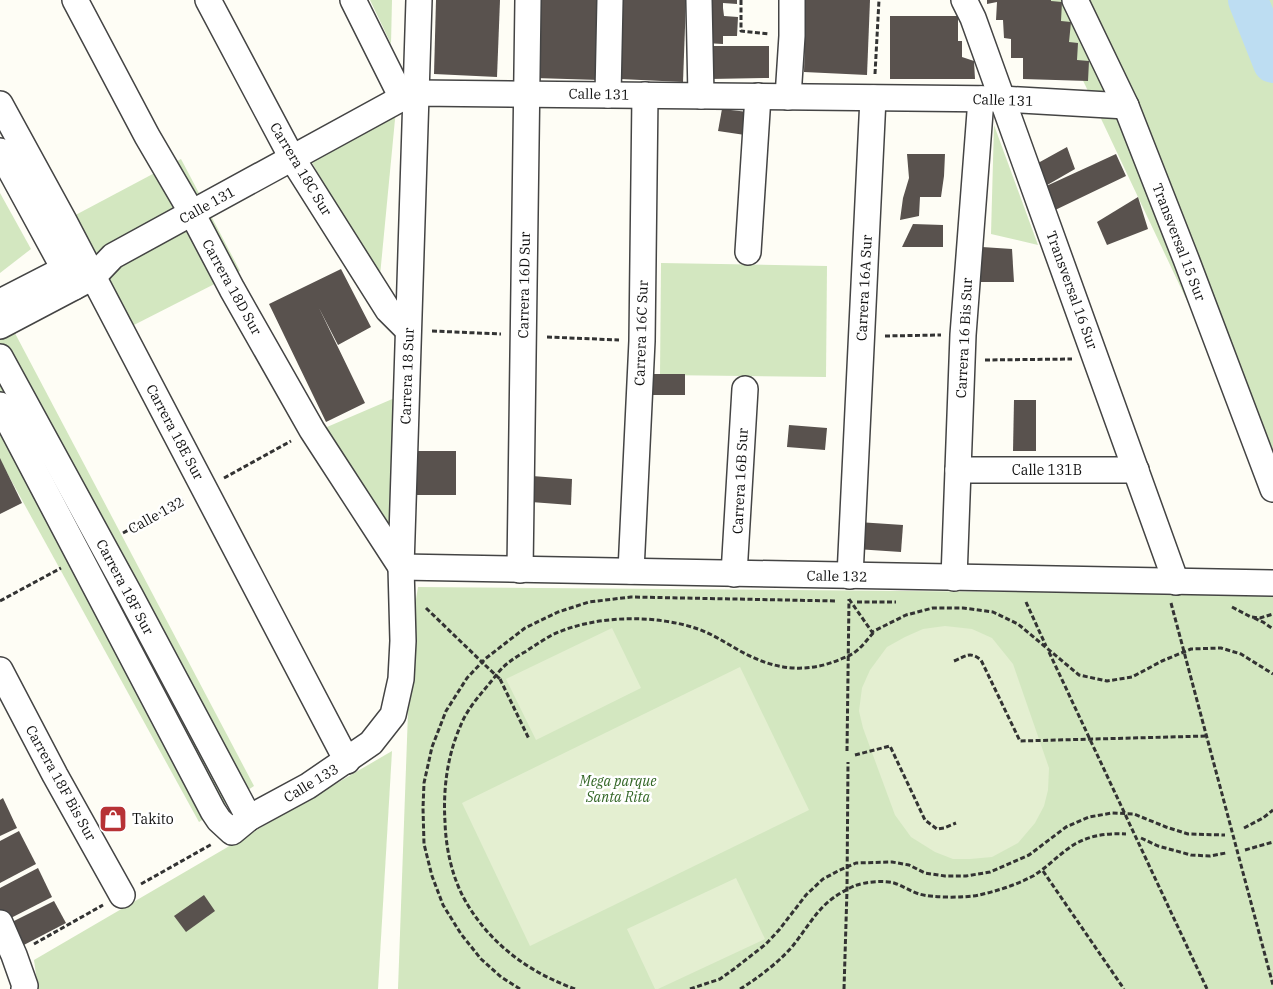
<svg xmlns="http://www.w3.org/2000/svg" width="1273" height="989" viewBox="0 0 1273 989" font-family="'IBM Plex Serif',serif">
<rect width="100%" height="100%" fill="#fefdf5"/>
<!-- green -->
<g fill="#d3e7c0">
<path d="M370,0h22l-1,44z"/>
<path d="M1045,0h228v483z"/>
<path d="M396,109l-17,177 -71,-131z"/>
<path d="M994,125l44,120 -47,-11z"/>
<path d="M181,159l59,112 -110,56 -62,-108z"/>
<path d="M0,193l31,56 -31,24z"/>
<path d="M661,263l166,3 -1,111 -166,-2z"/>
<path d="M8,320l246,466 -55,36 -199,-362v-136z"/>
<path d="M404,394l-5,157 -79,-121z"/>
<path d="M418,587l855,7v395h-875l13,-360z"/>
<path d="M392,751l-14,238h-340l-4,-29z"/>
</g>
<!-- pitch -->
<g fill="#e4efd1">
<path d="M945,626l27,3 20,9 21,26 36,104 -1,22 -4,16 -9,17 -17,20 -26,14 -22,2h-17l-18,-7 -24,-15 -16,-22 -32,-87 -4,-17 3,-23 8,-18 17,-23 18,-10 18,-8z"/>
<path d="M612,628l29,60 -105,52 -30,-61z"/>
<path d="M740,667l69,143 -279,136 -68,-143z"/>
<path d="M736,878l29,61 -107,50h-3l-28,-60z"/>
</g>
<g fill="none" stroke-linecap="round" stroke-linejoin="round">
<!-- river -->
<path stroke="#bdddf2" stroke-width="40" d="M1248,0l25,63"/>
</g>
<!-- building -->
<g fill="#59524e">
<path d="M436,0h64l-3,77 -63,-3z"/>
<path d="M538,0h63l-2,80 -64,-2z"/>
<path d="M622,0h64l-3,82 -63,-3z"/>
<path d="M705,0h32v4l-14,-1v5l1,8 14,1 -1,19h-14v8l-18,-1z"/>
<path d="M806,0h64l-3,75 -63,-3z"/>
<path d="M987,0h64v1l11,1 -1,19 10,1 -2,20 9,1 -1,17 12,1 -1,20 -65,-2v-21h-12v-19l-7,-1 -1,-18h-7l1,-18 -10,2z"/>
<path d="M890,16h68v25h4v16l12,4 1,18h-85z"/>
<path d="M709,46h60v32l-59,1z"/>
<path d="M722,109l26,3 -3,23 -27,-4z"/>
<path d="M1067,147l8,22 -33,19 74,-34 10,22 -75,36 -22,-44z"/>
<path d="M907,154h38l-1,22 -3,21h-21l-1,19 -19,4 3,-22 6,-20z"/>
<path d="M1138,197l10,32 -41,16 -10,-23z"/>
<path d="M913,224l30,1v22h-41z"/>
<path d="M982,247l30,2 2,33h-39z"/>
<path d="M341,269l30,58 -33,18 -19,-37 46,95 -39,19 -57,-118z"/>
<path d="M649,374h36v21h-37z"/>
<path d="M1014,400h22v51h-23z"/>
<path d="M789,425l38,3 -2,22 -38,-3z"/>
<rect x="412" y="451" width="44" height="44"/>
<path d="M0,458l22,45 -22,11z"/>
<path d="M532,476l40,3 -1,26 -40,-3z"/>
<path d="M858,522l45,3 -2,27 -45,-3z"/>
<path d="M3,798l14,30 -17,8v-36z"/>
<path d="M19,831l17,33 -36,19v-42z"/>
<path d="M38,868l14,29 -47,24 -5,-10v-23z"/>
<path d="M204,895l11,16 -29,21 -12,-16z"/>
<path d="M54,901l12,22 -46,24 -12,-23z"/>
</g>
<g fill="none" stroke-linecap="round" stroke-linejoin="round">
<defs>
<g id="street">
<path d="M75,0l72,136 45,77 40,76 80,141 89,137"/>
<path d="M208,0l84,158 96,152 20,20"/>
<path d="M353,0l49,98"/>
<path d="M699,0l2,96"/>
<path d="M964,0l9,18 203,564"/>
<path d="M1075,0l51,106 60,153 87,230"/>
<path d="M608,95l2,-95"/>
<path d="M788,97l4,-61v-36"/>
<path d="M0,104l64,117 283,540"/>
<path d="M0,151l74,136"/>
<path d="M748,252l10,-156"/>
<path d="M0,302l78,-40"/>
<path d="M0,326l93,-49 20,-21 289,-158 14,-5 586,6 124,7"/>
<path d="M0,357l130,238 119,223"/>
<path d="M0,405l213,406 6,9 13,12 17,-14 59,-32 63,-43 22,-28 8,-36 2,-38 -2,-74 18,-567"/>
<path d="M958,470h178"/>
<path d="M401,567l872,16"/>
<path d="M520,570l8,-570"/>
<path d="M631,571l11,-230 3,-246"/>
<path d="M734,574l11,-185"/>
<path d="M850,576l23,-478"/>
<path d="M954,578l9,-243 18,-236"/>
<path d="M0,670l55,105 67,120"/>
<path d="M0,923l14,32 11,31 -1,3"/>
</g>
</defs>
<!-- street casing -->
<use href="#street" stroke="#444" stroke-width="28"/>
<!-- path -->
<g stroke="#333" stroke-width="3" stroke-dasharray="5 2.5" stroke-linecap="butt">
<path d="M741,0v31l28,3"/>
<path d="M875,74l4,-74"/>
<path d="M432,331l69,3"/>
<path d="M885,336l56,-1"/>
<path d="M547,337l72,3"/>
<path d="M985,360l87,-1"/>
<path d="M224,478l67,-37"/>
<path d="M123,533l60,-33"/>
<path d="M849,599l23,33 34,-17 27,-7h30l30,4 25,12 61,51 28,6 25,-4 30,-16 29,-12 30,-1 20,6 32,20"/>
<path d="M0,601l61,-33"/>
<path d="M857,602h39"/>
<path d="M1026,602l20,44"/>
<path d="M1171,603l102,382"/>
<path d="M1232,607l19,10 9,1 13,-4"/>
<path d="M426,608l59,57"/>
<path d="M1254,618l9,4 10,7"/>
<path d="M1049,652l158,337"/>
<path d="M954,661c12,-5 16,-10 27,-1l39,81 187,-5"/>
<path d="M500,679l29,60"/>
<path d="M847,751l2,-152"/>
<path d="M855,755l35,-9 35,74 12,9 7,-1 12,-5"/>
<path d="M1244,828l19,-10 10,-8"/>
<path d="M1141,838l17,8 33,9 19,1 16,-3"/>
<path d="M1245,850l28,-8"/>
<path d="M1043,871l81,118"/>
<path d="M141,884l71,-40"/>
<path d="M34,944l69,-39"/>
<path d="M520,989l-19,-12 -20,-18 -20,-25 -18,-29 -11,-29 -8,-32 -1,-36 1,-25 8,-36 14,-36 21,-33 18,-19 40,-31 33,-16 31,-10 42,-5 206,4"/>
<path d="M575,989c-44,-16 -81,-42 -106,-82 -16,-25 -23,-56 -24,-85 -2,-32 2,-65 15,-95 6,-16 18,-30 29,-43 6,-7 12,-16 19,-21 5,-4 11,-8 17,-11 9,-6 18,-12 27,-17 42,-20 103,-21 146,-6 20,7 36,20 54,28 30,14 59,15 89,2 4,-2 8,-3 11,-5 9,-5 16,-16 23,-23"/>
<path d="M690,989l30,-10 14,-10 32,-25 13,-14 27,-35 17,-16 15,-8 18,-8 36,-1 17,3 16,8 20,3h21l24,-4 39,-17 37,-28 23,-10 23,-4 22,1 32,13 22,7 37,1"/>
<path d="M740,989c17,-10 43,-30 55,-46 20,-26 26,-42 59,-57 10,-4 29,-6 40,-3 9,3 16,8 25,11 14,4 45,4 60,1 18,-4 37,-10 54,-19 15,-9 27,-23 42,-32 16,-9 33,-11 51,-10"/>
<path d="M844,989l3,-99 1,-128"/>
</g>
<!-- street -->
<use href="#street" stroke="#fff" stroke-width="25"/>
<!-- path-bridge -->
<path stroke="#333" stroke-width="3" stroke-dasharray="5 2.5" stroke-linecap="butt" d="M485,665l15,14"/>
</g>
<!-- icons -->
<defs>
<symbol id="shop-square" viewBox="-11 -11 22 22"><rect x="-9" y="-9" width="18" height="18" rx="4" fill="#b73235" stroke="#fff"/><path d="M-5-2.5h2.3a2.7 3.5 0 0 1 5.4 0H5L5.5 6h-11ZM-1.5-2.5h3a1.5 2.3 0 0 0-3 0Z" fill="#fff"/></symbol>
</defs>
<g fill-rule="evenodd">
<use href="#shop-square" x="97" y="803" width="32" height="32"/>
</g>
<g text-anchor="middle" dominant-baseline="central" stroke-width="5" stroke-linejoin="round" paint-order="stroke">
<!-- street labels -->
<g font-size="14" fill="#111" stroke="#fff">
<text transform="translate(599 94) rotate(1)">Calle 131</text>
<text transform="translate(1003 100) rotate(2)">Calle 131</text>
<text transform="translate(301 169) rotate(59)">Carrera 18C Sur</text>
<text transform="translate(207 205) rotate(-29)">Calle 131</text>
<text transform="translate(1179 242) rotate(69)">Transversal 15 Sur</text>
<text transform="translate(524 285) rotate(-89)">Carrera 16D Sur</text>
<text transform="translate(232 287) rotate(61)">Carrera 18D Sur</text>
<text transform="translate(864 288) rotate(-87)">Carrera 16A Sur</text>
<text transform="translate(1072 290) rotate(70)">Transversal 16 Sur</text>
<text transform="translate(641 333) rotate(-88)">Carrera 16C Sur</text>
<text transform="translate(964 338) rotate(-87)">Carrera 16 Bis Sur</text>
<text transform="translate(407 376) rotate(-88)">Carrera 18 Sur</text>
<text transform="translate(175 432) rotate(62)">Carrera 18E Sur</text>
<text x="1047" y="470">Calle 131B</text>
<text transform="translate(740 481) rotate(-87)">Carrera 16B Sur</text>
<text transform="translate(156 515) rotate(-29)">Calle 132</text>
<text transform="translate(837 576) rotate(1)">Calle 132</text>
<text transform="translate(125 587) rotate(62)">Carrera 18F Sur</text>
<text transform="translate(61 783) rotate(61)">Carrera 18F Bis Sur</text>
<text transform="translate(311 783) rotate(-31)">Calle 133</text>
</g>
<!-- park labels -->
<g font-size="14" font-style="italic" fill="#316524" stroke="#fff">
<text x="618" y="781">Mega parque<tspan x="618" dy="16">Santa Rita</tspan></text>
</g>
<!-- poi labels -->
<g font-size="14" fill="#111" stroke="#fff" text-anchor="start">
<text x="132" y="819">Takito</text>
</g>
</g>
</svg>
